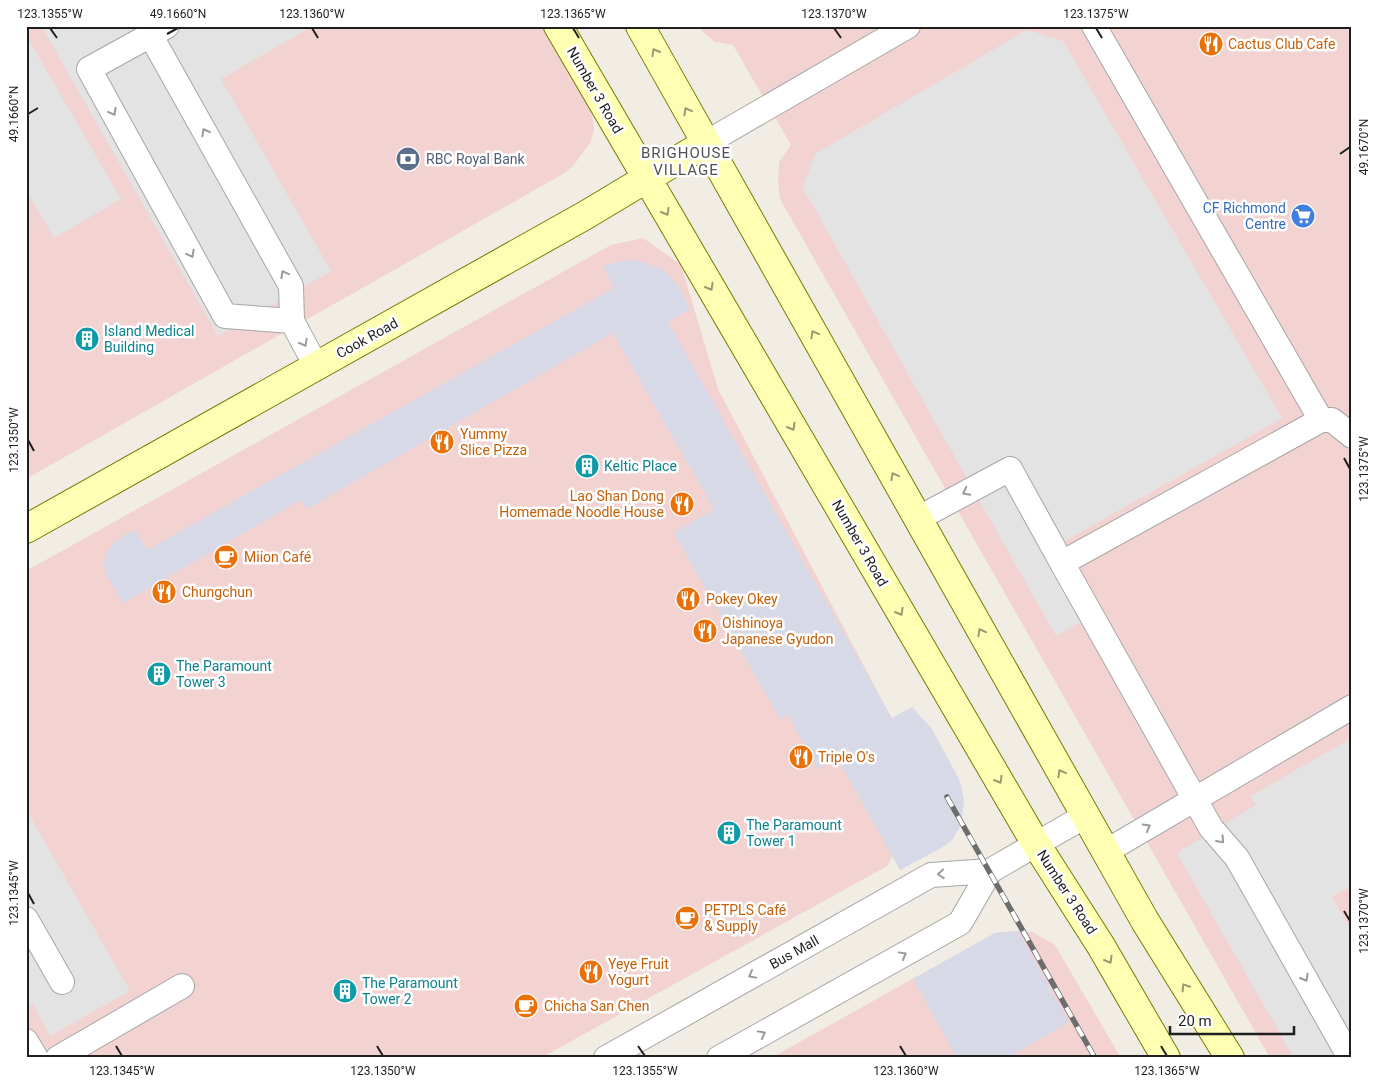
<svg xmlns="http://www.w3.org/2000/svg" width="1378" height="1084" viewBox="0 0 1378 1084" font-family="Roboto,sans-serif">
<rect width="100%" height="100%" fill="#f1ece4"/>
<!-- commercial -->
<g fill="#f3d2d2">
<path d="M26,26h518l42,74 6,14 2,16 -4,13 -17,23 -10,8 -537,305z"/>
<path d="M696,26h656v1032h-82l-490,-859 -2,-17 1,-20 12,-17 -58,-100 -18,-3z"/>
<path d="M643,238l38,27 37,124 186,353 23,59 -40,65 -346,192h-515v-487l585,-326z"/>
<path d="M1018,931l14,1 23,13 66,113h-350l224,-125z"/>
</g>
<!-- parking -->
<g fill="#e3e3e3">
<path d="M313,26l-92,53 110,192 -113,65 -176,-309z"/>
<path d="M1027,30l36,11 219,377 -233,132 37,69 -30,17 -253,-448 12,-34z"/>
<path d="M26,35l95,164 -67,39 -24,-41 -4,2z"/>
<path d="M1352,738v148l-20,11 20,35v126h-58l-117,-205 79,-48 -5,-9z"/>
<path d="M26,809l104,182 -80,45 -17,-32 -7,4z"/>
</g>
<!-- plaza -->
<g fill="#d8d9e7">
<path d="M637,260l23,8 8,6 13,16 9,19 -22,13 224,396 20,-11 20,22 28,52 4,20 -3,24 -8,14 -10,8 -43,23 -63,-112 -19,11 -30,-54 -8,4 -106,-186 40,-24 -101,-176 -306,176 -6,-9 -178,103 -17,-29 -2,-10 2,-11 10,-12 10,-7 10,-4 11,20 467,-262 -11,-22 21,-5z"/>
<path d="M1018,931l51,91 -61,36h-51l-44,-79 82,-46z"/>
</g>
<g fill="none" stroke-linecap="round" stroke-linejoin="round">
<defs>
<g id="lane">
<path d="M167,26l-78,43 136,247 67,5 24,45"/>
<path d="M1094,26l227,394 -259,143 149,265 26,30 113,200"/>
<path d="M151,36l140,250 1,35"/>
<path d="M706,143l202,-117"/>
<path d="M1321,420h11l20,16"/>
<path d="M917,519l93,-50 52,94"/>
<path d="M1105,852l247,-145"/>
<path d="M26,919l36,63"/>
<path d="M26,1041l10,17"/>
<path d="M58,1058l124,-72"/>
<path d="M606,1058l325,-183 59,-4 95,-55"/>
<path d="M719,1058l241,-135 30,-52"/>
</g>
<g id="secondary">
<path d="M558,26l478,818 65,102 65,112"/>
<path d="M640,26l505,895 85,137"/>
<path d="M26,529l558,-313 122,-73"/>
</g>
</defs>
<!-- lane casing -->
<use href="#lane" stroke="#a6a6a6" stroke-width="26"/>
<!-- secondary casing -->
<use href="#secondary" stroke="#747c00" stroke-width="30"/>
<!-- lane -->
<use href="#lane" stroke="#fff" stroke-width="24"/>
<!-- secondary -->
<use href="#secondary" stroke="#ffffb4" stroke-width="28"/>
<defs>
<path id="rail" d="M947,797l148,261"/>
</defs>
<!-- rail casing -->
<use href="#rail" stroke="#6d6d6d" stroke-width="5.5"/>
<!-- rail -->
<use href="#rail" stroke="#fff" stroke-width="4" stroke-dasharray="11" stroke-linecap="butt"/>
</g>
<!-- one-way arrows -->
<defs><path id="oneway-chevron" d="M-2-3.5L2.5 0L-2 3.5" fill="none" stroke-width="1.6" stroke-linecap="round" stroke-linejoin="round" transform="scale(1.25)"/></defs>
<g stroke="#9a9a71">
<use href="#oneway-chevron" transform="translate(655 52) rotate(-120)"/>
<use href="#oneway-chevron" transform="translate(687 111) rotate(-119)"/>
<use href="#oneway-chevron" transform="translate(666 212) rotate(60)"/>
<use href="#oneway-chevron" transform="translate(710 287) rotate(60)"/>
<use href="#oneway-chevron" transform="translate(814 334) rotate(-119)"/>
<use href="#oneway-chevron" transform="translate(792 427) rotate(60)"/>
<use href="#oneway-chevron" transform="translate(894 476) rotate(-119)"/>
<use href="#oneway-chevron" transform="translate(900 612) rotate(60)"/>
<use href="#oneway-chevron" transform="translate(981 632) rotate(-119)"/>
<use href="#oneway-chevron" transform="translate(1061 773) rotate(-119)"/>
<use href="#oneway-chevron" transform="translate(999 780) rotate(60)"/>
<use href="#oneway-chevron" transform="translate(1109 960) rotate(60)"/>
<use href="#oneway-chevron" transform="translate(1185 987) rotate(-122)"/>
</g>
<g stroke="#9a9a9a">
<use href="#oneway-chevron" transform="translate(113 112) rotate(61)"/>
<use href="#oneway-chevron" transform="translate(205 132) rotate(-119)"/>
<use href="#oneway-chevron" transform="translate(191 254) rotate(61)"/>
<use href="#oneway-chevron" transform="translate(284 274) rotate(-119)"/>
<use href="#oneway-chevron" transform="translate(304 343) rotate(62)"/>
<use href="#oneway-chevron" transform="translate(966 492) rotate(153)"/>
<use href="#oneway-chevron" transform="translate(1147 827) rotate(-30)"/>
<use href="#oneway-chevron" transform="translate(1221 840) rotate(48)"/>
<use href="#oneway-chevron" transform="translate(941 874) rotate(176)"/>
<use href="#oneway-chevron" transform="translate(903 955) rotate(-29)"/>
<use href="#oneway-chevron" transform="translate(752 975) rotate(151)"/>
<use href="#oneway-chevron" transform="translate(1305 978) rotate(60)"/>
<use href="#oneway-chevron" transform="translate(762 1034) rotate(-29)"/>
</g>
<!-- ticks -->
<path fill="none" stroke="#1f1f1f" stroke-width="2" d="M50,28l7,10M312,28l6,10M573,28l6,10M834,28l7,10M1096,28l6,10M167,34l11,-6M28,114l10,-6M1340,154l10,-7M28,440l6,11M1344,458l6,11M28,893l6,11M1344,911l6,10M116,1046l6,10M377,1046l6,10M638,1046l7,10M900,1046l6,10M1161,1046l6,10"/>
<!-- icons -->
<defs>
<symbol id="restaurant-disc" viewBox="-11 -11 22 22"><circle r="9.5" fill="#e8710a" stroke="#fff"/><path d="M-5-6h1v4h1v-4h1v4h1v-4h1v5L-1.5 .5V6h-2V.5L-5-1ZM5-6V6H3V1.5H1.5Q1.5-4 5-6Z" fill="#fff"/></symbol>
<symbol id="bank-disc" viewBox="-11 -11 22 22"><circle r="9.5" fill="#5c6f8a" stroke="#fff"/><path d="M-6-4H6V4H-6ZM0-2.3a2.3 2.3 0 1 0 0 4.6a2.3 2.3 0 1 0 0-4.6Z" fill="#fff"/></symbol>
<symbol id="supermarket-disc" viewBox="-11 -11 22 22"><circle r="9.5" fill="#3f7fe0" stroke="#fff"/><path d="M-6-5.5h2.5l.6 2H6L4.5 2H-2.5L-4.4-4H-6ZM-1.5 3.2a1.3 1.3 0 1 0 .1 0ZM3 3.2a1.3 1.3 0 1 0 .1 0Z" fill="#fff"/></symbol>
<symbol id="building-disc" viewBox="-11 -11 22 22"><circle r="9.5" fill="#0f9aa8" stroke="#fff"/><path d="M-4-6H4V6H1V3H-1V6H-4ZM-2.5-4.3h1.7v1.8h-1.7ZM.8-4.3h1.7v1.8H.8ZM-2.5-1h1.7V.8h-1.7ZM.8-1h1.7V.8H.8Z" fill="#fff"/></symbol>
<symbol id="cafe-disc" viewBox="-11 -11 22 22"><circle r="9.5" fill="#e8710a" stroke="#fff"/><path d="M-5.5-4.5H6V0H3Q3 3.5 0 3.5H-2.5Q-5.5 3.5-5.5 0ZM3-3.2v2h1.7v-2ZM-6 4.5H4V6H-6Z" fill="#fff"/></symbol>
</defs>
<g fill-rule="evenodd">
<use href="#restaurant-disc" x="1197" y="30" width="28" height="28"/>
<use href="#bank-disc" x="394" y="145" width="28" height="28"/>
<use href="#supermarket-disc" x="1289" y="202" width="28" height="28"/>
<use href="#building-disc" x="73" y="325" width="28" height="28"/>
<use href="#restaurant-disc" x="428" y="428" width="28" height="28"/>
<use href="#building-disc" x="573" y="452" width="28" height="28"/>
<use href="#restaurant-disc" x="668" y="490" width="28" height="28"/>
<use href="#cafe-disc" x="212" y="543" width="28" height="28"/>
<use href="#restaurant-disc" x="150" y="578" width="28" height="28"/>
<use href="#restaurant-disc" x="674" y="585" width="28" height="28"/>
<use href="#restaurant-disc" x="691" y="617" width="28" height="28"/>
<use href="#building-disc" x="145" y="660" width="28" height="28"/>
<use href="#restaurant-disc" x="787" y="743" width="28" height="28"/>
<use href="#building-disc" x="715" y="819" width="28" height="28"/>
<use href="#cafe-disc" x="673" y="904" width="28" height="28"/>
<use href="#restaurant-disc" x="577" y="958" width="28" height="28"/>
<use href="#building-disc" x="331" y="977" width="28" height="28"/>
<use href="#cafe-disc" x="512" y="992" width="28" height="28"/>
</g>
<g text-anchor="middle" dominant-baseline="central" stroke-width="5" stroke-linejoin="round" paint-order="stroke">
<!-- food labels -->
<g font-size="14" fill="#c56008" stroke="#fff" text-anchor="start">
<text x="1228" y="44">Cactus Club Cafe</text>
<text x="460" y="434">Yummy<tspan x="460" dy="16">Slice Pizza</tspan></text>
<text x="664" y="496" text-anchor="end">Lao Shan Dong<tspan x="664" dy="16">Homemade Noodle House</tspan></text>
<text x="244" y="557">Miion Café</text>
<text x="182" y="592">Chungchun</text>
<text x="706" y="599">Pokey Okey</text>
<text x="722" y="623">Oishinoya<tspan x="722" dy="16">Japanese Gyudon</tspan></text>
<text x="818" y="757">Triple O's</text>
<text x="704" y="910">PETPLS Café<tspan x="704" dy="16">&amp; Supply</tspan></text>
<text x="608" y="964">Yeye Fruit<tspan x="608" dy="16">Yogurt</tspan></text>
<text x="544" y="1006">Chicha San Chen</text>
</g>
<!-- street labels -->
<g font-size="14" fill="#1f1f1f" stroke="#fff">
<text transform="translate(595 90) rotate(60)">Number 3 Road</text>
<text transform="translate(367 338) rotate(-29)">Cook Road</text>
<text transform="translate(860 543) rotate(60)">Number 3 Road</text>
<text transform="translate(1067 892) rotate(57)">Number 3 Road</text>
<text transform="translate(794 952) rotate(-29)">Bus Mall</text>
</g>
<!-- service labels -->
<g font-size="14" fill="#4e5e75" stroke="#fff" text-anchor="start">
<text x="426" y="159">RBC Royal Bank</text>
</g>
<!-- shop labels -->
<g font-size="14" fill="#366cbe" stroke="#fff" text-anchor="end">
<text x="1286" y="208">CF Richmond<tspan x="1286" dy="16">Centre</tspan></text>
</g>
<!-- culture labels -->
<g font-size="14" fill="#0d838f" stroke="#fff" text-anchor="start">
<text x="104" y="331">Island Medical<tspan x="104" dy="16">Building</tspan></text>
<text x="604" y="466">Keltic Place</text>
<text x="176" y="666">The Paramount<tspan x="176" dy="16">Tower 3</tspan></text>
<text x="746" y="825">The Paramount<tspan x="746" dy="16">Tower 1</tspan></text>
<text x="362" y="983">The Paramount<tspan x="362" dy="16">Tower 2</tspan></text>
</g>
<!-- neighbourhood labels -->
<g font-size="15" letter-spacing="1" fill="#525252" stroke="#fff">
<text x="686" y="153">BRIGHOUSE<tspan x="686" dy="17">VILLAGE</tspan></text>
</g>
</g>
<!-- border -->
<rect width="1378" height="1084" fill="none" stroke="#ffffff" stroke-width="55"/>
<!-- scale -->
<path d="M1170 1026v8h124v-8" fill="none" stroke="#1f1f1f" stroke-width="2.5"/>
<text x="1178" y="1026" font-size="15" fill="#1f1f1f" stroke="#ffffff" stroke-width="4" paint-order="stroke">20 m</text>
<rect x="28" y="28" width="1322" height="1028" fill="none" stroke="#1f1f1f" stroke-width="2"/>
<g font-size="12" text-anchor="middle" fill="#1f1f1f">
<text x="50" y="18">123.1355°W</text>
<text x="178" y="18">49.1660°N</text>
<text x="312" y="18">123.1360°W</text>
<text x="573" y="18">123.1365°W</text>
<text x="834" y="18">123.1370°W</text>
<text x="1096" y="18">123.1375°W</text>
<text transform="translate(14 114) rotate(-90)" y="4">49.1660°N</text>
<text transform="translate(1364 147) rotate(-90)" y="4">49.1670°N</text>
<text transform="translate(14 440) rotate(-90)" y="4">123.1350°W</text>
<text transform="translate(1364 469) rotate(-90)" y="4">123.1375°W</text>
<text transform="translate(14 893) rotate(-90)" y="4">123.1345°W</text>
<text transform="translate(1364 921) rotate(-90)" y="4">123.1370°W</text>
<text x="122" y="1075">123.1345°W</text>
<text x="383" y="1075">123.1350°W</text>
<text x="645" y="1075">123.1355°W</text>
<text x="906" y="1075">123.1360°W</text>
<text x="1167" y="1075">123.1365°W</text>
</g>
</svg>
